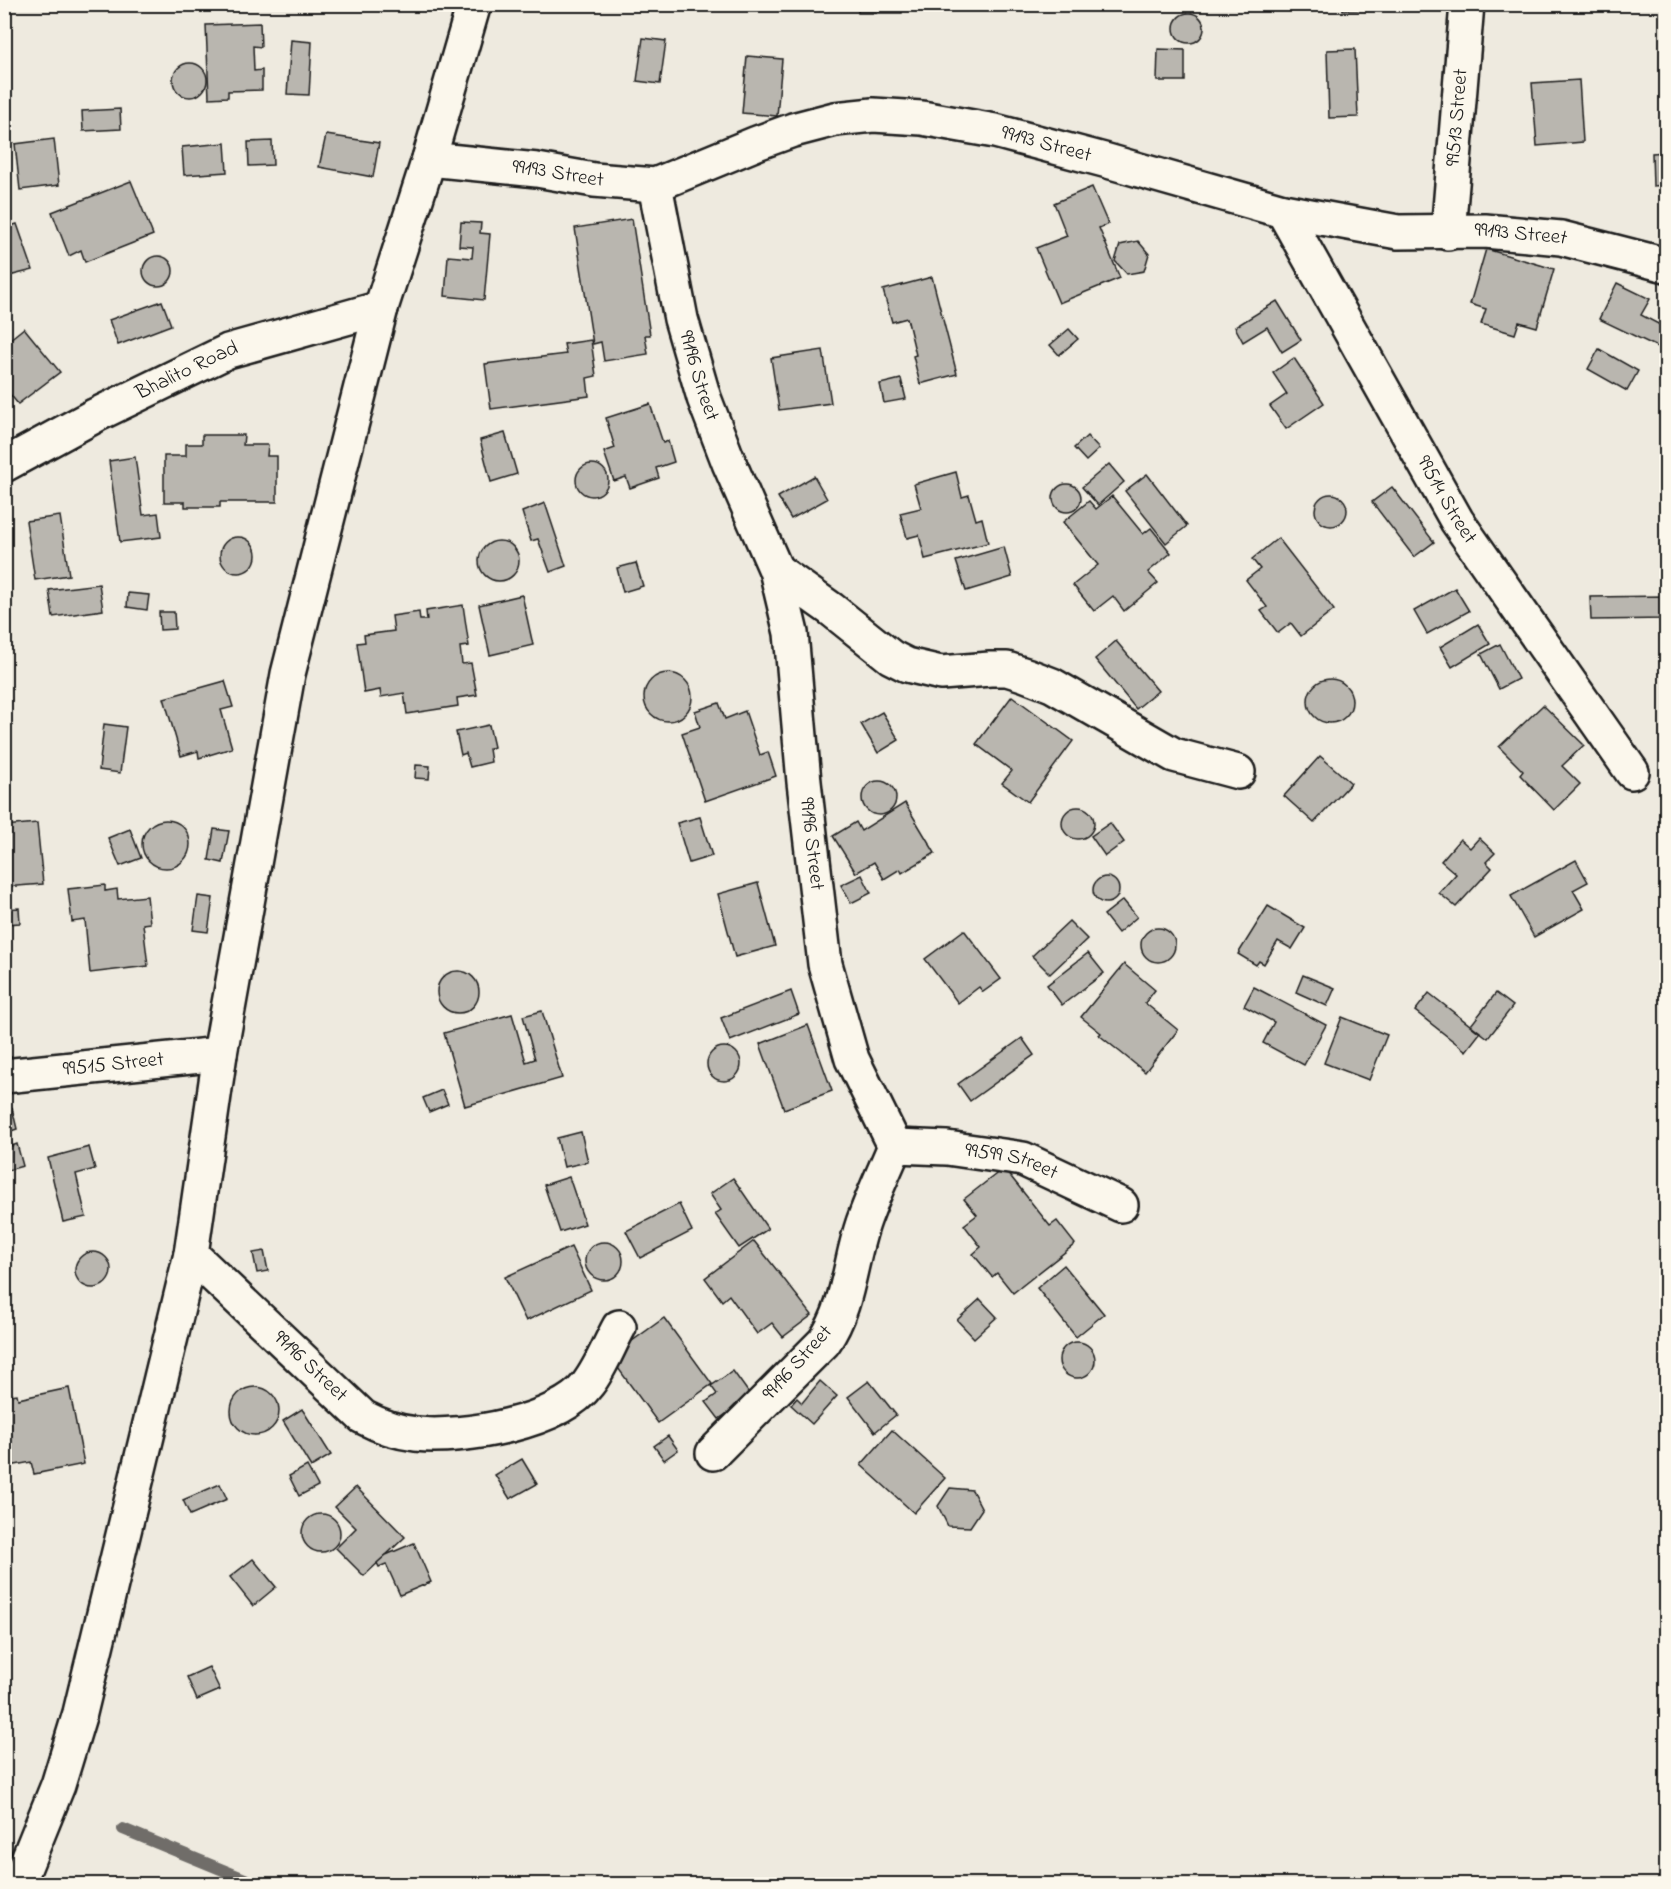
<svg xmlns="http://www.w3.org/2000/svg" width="1671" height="1889" viewBox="0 0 1671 1889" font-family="'Indie Flower',sans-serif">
<rect width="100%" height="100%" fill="#eeeadf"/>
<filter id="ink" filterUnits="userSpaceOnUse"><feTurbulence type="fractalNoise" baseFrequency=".0167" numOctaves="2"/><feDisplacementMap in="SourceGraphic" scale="12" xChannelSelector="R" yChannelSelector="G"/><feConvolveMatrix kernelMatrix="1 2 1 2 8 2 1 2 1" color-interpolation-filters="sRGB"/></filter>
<g filter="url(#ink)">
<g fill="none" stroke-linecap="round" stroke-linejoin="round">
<!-- stream -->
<path stroke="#6f6d69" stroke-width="12" d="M123,1829l134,55"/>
</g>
<!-- building -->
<g fill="#b9b6af" stroke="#1c1c1c" stroke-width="1.5">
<rect x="858" y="4" width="44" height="9"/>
<path d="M1342,4h48v5l-47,1z"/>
<path d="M1549,4h22l-1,5 -22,-3z"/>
<circle cx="1189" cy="28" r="15"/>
<path d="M260,23l1,24 -8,-1 1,25 8,-1v20l-34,1v6l-19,1 -3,-73z"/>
<path d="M643,38l23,3 -6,43 -23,-3z"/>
<path d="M291,40l21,2 -3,53 -22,-1z"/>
<path d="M1158,49l27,1v31h-28z"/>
<path d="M1355,49l3,68 -29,1 -2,-68z"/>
<path d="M747,56l35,3 -5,57 -35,-3z"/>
<circle cx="190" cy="80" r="17"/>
<path d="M1579,80l4,62 -46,4 -5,-63z"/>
<path d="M120,109l1,20 -38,2 -1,-20z"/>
<path d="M326,135l53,8 -6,34 -54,-10z"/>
<path d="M54,139l5,46 -39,5 -5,-46z"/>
<path d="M272,141l1,24 -24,1 -1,-24z"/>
<path d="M225,143l2,29 -43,3 -2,-28z"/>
<path d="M1666,152v33l-13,1 -1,-33z"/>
<path d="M131,181l22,54 -68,27 -4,-12 -12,6 -17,-44z"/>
<path d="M1092,187l16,37 -9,4 21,50 -61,25 -23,-55 31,-12 -13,-33z"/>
<path d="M632,219l18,116h-5l3,19 -44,7 -3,-19 -8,2 -18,-116z"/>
<path d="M461,222l20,1 -1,10 10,1 -6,66 -39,-4 3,-40 24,2 1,-11 -14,-1z"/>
<path d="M17,224l16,46 -24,6 -5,-17v-31z"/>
<path d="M1138,241l11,13 -5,17 -17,3 -12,-13 5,-16z"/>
<path d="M1486,249l68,20 -17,58 -18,-5 -4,12 -34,-10 5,-15 -16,-5z"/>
<circle cx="158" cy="271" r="15"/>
<path d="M932,277l25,97 -37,10 -7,-28 3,-1 -9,-37 -15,4 -9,-32z"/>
<path d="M1617,283l33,16 -9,16 25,13v23l-67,-32z"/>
<path d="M162,301l9,24 -53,20 -9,-25z"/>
<path d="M1277,301l24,39 -19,12 -15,-25 -24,15 -8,-15z"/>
<path d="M24,328l36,44 -42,32 -14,-17v-43z"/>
<path d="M1069,329l9,10 -19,16 -9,-10z"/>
<path d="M591,340l5,36 -9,2 2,18 -98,13 -6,-45 81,-10 -2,-10z"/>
<path d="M1599,349l39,22 -11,20 -39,-22z"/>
<path d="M823,350l8,53 -52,7 -8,-52z"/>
<path d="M1294,358l30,45 -38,26 -16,-23 17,-12 -14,-21z"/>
<path d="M901,379l5,20 -22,4 -4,-19z"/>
<path d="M650,404l13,39 5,-2 6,21 -18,6 3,10 -29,10 -4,-11 -12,4 -10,-29 11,-4 -9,-30z"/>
<path d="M505,433l12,41 -26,8 -11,-42z"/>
<path d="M202,435h42l-1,10h25l-1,11h10v46h-57v5h-35v-5h-21v-46h22v-12h16z"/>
<path d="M1087,436l12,13 -13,12 -12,-13z"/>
<path d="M135,457l8,58 15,-2 3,24 -41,5 -11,-81z"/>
<circle cx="592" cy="480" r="16"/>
<path d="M1109,464l15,18 -26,23 -16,-18z"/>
<path d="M956,472l6,25 7,-2 7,25 6,-2 6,25 -63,16 -6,-24 -12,3 -7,-25 21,-5 -7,-24z"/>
<path d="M1147,474l40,52 -21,17 -41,-52z"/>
<path d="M814,476l13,23 -36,20 -13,-22z"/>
<circle cx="1067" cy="498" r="14"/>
<path d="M1392,487l42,55 -20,15 -42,-55z"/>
<circle cx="1331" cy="510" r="16"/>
<path d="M1112,496l31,38 8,-6 20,25 -23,19 10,11 -34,28 -11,-15 -19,15 -21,-26 25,-20 -35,-43 26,-21 7,8z"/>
<path d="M545,503l21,63 -16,6 -12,-33 -7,2 -9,-29z"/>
<path d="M60,516l9,59 -34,5 -9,-59z"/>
<circle cx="238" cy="555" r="18"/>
<path d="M1278,538l56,72 -33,26 -10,-13 -13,10 -17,-22 6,-4 -21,-27 14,-11 -8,-10z"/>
<circle cx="499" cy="561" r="20"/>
<path d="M1004,547l8,30 -46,14 -10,-30z"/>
<path d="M636,563l7,23 -20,6 -6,-24z"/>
<path d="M99,584l4,26 -50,7 -4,-27z"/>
<path d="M1455,588l14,23 -42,23 -13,-23z"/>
<path d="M128,593l21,2 -2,15 -20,-3z"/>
<path d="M522,595l11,50 -43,10 -11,-50z"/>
<path d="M1666,596v23l-75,1 -1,-23z"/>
<path d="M463,605l6,41 -9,1 2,17 9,-1 6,32 -20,3 1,8 -51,8 -3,-21 -23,4 -1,-7 -16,3 -7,-50 8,-1 -1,-7 30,-4 -2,-15 27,-4 1,8h7l-1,-9z"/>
<path d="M159,612h15l1,17 -15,1z"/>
<path d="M1478,624l12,20 -38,23 -12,-20z"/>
<path d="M1116,641l42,50 -22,18 -41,-50z"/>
<path d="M1500,644l18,35 -19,10 -18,-35z"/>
<circle cx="668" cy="697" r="24"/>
<circle cx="1330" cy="701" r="22"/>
<path d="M225,681l8,26 -12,3 11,38 -33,10 -1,-7 -17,5 -17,-58z"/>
<path d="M1012,696l61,45 -45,61 -26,-19 10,-12 -36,-27z"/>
<path d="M719,703l6,16 20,-8 15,44 8,-3 8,24 -71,25 -23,-68 18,-6 -5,-16z"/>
<path d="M1543,705l41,40 -22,21 18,18 -26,26 -34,-35 3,-4 -24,-24z"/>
<path d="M882,712l17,28 -21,13 -17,-29z"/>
<path d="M104,724l22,3 -6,46 -21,-3z"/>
<path d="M489,725l5,22 -5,2 2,13 -21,5 -4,-14 -5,2 -5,-23z"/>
<path d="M1320,756l31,27 -37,40 -30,-27z"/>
<path d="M416,765l14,1 -1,13 -14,-1z"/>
<circle cx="879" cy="798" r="17"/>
<path d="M905,803l30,50 -33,20 -2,-4 -16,10 -10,-17 -18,11 -23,-37 23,-14 5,9z"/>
<circle cx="1078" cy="823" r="16"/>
<path d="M700,817l12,39 -23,7 -12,-40z"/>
<circle cx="166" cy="844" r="24"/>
<path d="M37,823l6,61 -39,3v-61z"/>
<path d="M1110,823l14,19 -19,14 -14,-20z"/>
<path d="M130,829l11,29 -21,8 -12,-28z"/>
<path d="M214,829l15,2 -6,32 -14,-3z"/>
<path d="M1479,838l16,15 -9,9 6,6 -36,39 -17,-14 17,-19 -15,-13 19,-22 10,9z"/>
<path d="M1576,860l12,22 -15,8 11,19 -50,28 -23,-41z"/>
<path d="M862,875l9,18 -20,10 -10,-18z"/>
<circle cx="1106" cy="890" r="13"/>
<path d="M758,883l17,63 -40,11 -17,-63z"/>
<path d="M105,885v6l12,-2 1,10 29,-3 3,27 -7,1 5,42 -58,7 -5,-53 -13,2 -4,-33z"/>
<path d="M198,896l15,2 -5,34 -15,-2z"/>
<path d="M1123,900l14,17 -19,16 -14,-18z"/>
<path d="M1268,906l37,22 -13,21 -14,-8 -14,23 -5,-3 -3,4 -18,-11z"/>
<path d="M19,908l1,15 -14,1 -2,-15z"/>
<path d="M1069,921l18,18 -37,35 -18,-18z"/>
<circle cx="1158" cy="945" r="17"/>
<path d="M964,930l37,49 -18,13 -4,-5 -21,16 -33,-44z"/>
<path d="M1088,953l16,20 -42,32 -15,-20z"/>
<path d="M1124,964l31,26 -10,13 33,27 -33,42 -46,-37 2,-2 -20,-16z"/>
<circle cx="458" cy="992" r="21"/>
<path d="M1303,975l32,13 -8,18 -31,-14z"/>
<path d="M1254,987l72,38 -22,40 -41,-22 11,-21 -30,-16z"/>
<path d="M791,991l8,23 -69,27 -9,-23z"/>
<path d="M1429,993l51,40 -14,18 -51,-40z"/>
<path d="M1496,993l17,13 -25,32 -17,-13z"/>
<path d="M542,1011l20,67 -97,28 -21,-73 68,-19 14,48 9,-3 -12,-43z"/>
<path d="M1342,1017l45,18 -18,45 -45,-17z"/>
<path d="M808,1025l24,66 -48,18 -24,-65z"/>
<path d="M1022,1038l12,17 -64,46 -12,-17z"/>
<circle cx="724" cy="1064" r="17"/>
<path d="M442,1090l6,14 -19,8 -6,-14z"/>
<path d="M12,1108l5,21 -9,3 4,14 5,-2 6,22 -19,5v-61z"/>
<path d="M581,1132l7,30 -24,5 -7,-29z"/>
<path d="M89,1147l6,22 -19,5 10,43 -23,5 -15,-64z"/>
<path d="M1004,1168l46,58 7,-5 18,23 -62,49 -16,-20 -5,4 -19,-23 8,-7 -17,-22 13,-10 -13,-16z"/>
<path d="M569,1177l16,47 -25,8 -16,-47z"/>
<path d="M733,1178l35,51 -29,19 -24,-34 6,-4 -11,-16z"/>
<path d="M679,1204l13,27 -52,27 -14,-27z"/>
<path d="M754,1241l58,74 -29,22 -11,-14 -15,11 -28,-39 -7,6 -17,-23z"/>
<circle cx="604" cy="1261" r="19"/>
<path d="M571,1247l20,43 -65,31 -21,-44z"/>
<path d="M264,1251l4,20 -11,2 -4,-20z"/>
<circle cx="93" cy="1270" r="18"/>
<path d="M1064,1265l40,49 -28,23 -39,-49z"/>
<path d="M980,1299l17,18 -23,21 -17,-18z"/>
<path d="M664,1318l48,66 -54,39 -48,-66z"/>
<circle cx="1077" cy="1360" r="18"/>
<path d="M733,1371l18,25 -32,23 -13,-17 11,-8 -6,-8z"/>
<path d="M820,1381l17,15 -25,28 -21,-19 6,-7 5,5z"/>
<path d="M869,1381l27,34 -21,17 -27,-35z"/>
<circle cx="255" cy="1411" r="24"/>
<path d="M69,1388l15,76 -50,10 -3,-12 -27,5v-71l13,-2 1,5z"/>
<path d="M302,1409l29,46 -20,12 -28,-46z"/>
<path d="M892,1430l53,48 -31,35 -53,-48z"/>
<path d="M668,1436l10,14 -14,10 -10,-14z"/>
<path d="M522,1459l15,25 -27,15 -15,-24z"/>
<path d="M307,1466l11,20 -19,10 -10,-20z"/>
<path d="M220,1484l7,15 -37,16 -7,-15z"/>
<path d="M356,1487l49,50 -41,39 -28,-28 20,-20 -21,-21z"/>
<path d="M950,1488l22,2 10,19 -12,18 -22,-1 -10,-20z"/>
<circle cx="321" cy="1533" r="19"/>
<path d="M414,1543l17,39 -31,13 -14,-31 -7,3 -2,-4 9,-8z"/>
<path d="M253,1559l23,28 -23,19 -23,-29z"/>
<path d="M209,1667l11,23 -23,10 -10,-23z"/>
</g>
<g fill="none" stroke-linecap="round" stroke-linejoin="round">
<defs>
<g id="minor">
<path id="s1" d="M429,159l108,11 57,10 61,5 102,-42 36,-13 42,-11 38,-4 49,3 73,13 109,29 179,51 115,21 87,-1 76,7 105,27"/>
<path id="s2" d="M655,185l26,134 23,79 25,65 47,107 15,63 13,149 21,182 27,95 43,87c-11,26 -23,51 -32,77 -14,41 -14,83 -39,119l-111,111"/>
<path id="s3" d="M1283,211l174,310 175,251"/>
<path id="s4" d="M1448,233l19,-229"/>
<path id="s5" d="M4,465l92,-50 132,-64 153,-43"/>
<path d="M776,570l55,39 60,48 16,8 34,8 49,-4h17l19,6 26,10 122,70 64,17"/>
<path id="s6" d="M4,1076l216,-22"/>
<path id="s7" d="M895,1146l52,2 76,11 98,46"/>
<path id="s8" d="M191,1254l172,163c17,9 34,15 53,17 46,5 143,-11 172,-50 13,-17 21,-39 31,-57"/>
<path d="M18,1884l40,-99 22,-72 111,-459 29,-200 68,-380 93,-366"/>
</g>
<path id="tertiary" d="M381,308l48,-149 45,-155"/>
</defs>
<!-- minor casing -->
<use href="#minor" stroke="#1c1c1c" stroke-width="38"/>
<!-- tertiary casing -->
<use href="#tertiary" stroke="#1c1c1c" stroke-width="38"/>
<!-- minor -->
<use href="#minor" stroke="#fbf7ec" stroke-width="33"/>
<!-- tertiary -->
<use href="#tertiary" stroke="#fbf7ec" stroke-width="33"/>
</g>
</g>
<g text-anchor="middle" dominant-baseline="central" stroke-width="4.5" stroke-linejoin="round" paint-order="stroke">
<!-- street labels -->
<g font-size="21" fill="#1c1c1c" stroke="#fbf7ec">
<text stroke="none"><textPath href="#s4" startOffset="116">99513 Street</textPath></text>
<text stroke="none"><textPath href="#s1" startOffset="634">99193 Street</textPath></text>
<text stroke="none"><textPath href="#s1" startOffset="130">99193 Street</textPath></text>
<text stroke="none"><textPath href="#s1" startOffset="1120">99193 Street</textPath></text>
<text stroke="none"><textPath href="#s5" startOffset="206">Bhalito Road</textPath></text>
<text stroke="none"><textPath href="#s2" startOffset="196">99196 Street</textPath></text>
<text stroke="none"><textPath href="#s3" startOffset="332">99514 Street</textPath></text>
<text stroke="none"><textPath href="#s2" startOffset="682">99196 Street</textPath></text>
<text stroke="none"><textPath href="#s6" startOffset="110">99515 Street</textPath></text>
<text stroke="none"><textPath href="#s7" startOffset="118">99599 Street</textPath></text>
<text transform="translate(798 1363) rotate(-48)">99196 Street</text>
<text stroke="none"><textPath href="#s8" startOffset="164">99196 Street</textPath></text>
</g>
</g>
<!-- margin -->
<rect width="1671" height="1889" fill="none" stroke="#fbf7ec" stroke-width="24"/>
<rect x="12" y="12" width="1647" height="1865" fill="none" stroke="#1c1c1c" stroke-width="2" filter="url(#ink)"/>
</svg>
